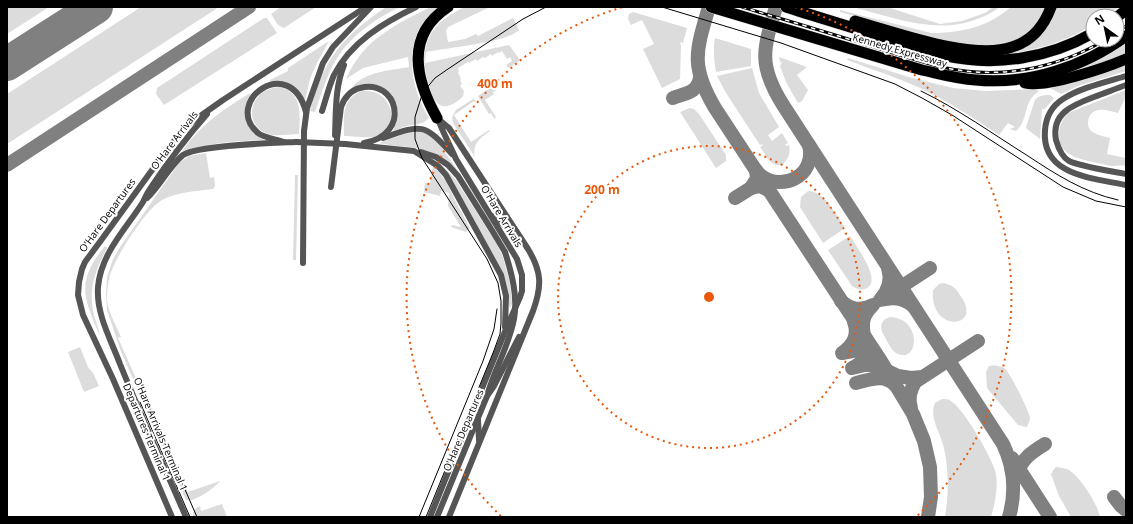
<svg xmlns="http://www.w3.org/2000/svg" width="1133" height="524" viewBox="0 0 1133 524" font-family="'Open Sans',sans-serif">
<rect width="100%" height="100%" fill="#fff"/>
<!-- green -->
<g fill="#dcdcdc">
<path d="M7,7h42l-42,27z"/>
<path d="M141,7h75v2l-209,135v-50z"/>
<path d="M281,7h35l-32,21 -6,-3 -7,-11z"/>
<path d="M386,7h14c-23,11 -46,26 -61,48 -11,16 -17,38 -24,57l-5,-1c13,-52 33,-75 76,-104z"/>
<path d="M431,7h8c-38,28 -31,75 -10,111 -6,7 -14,6 -22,8 -5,1 -9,4 -14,5l5,-18 -2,-8 -24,-21h-7l-13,3c15,-16 36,-16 57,-20l-1,-10 -45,11 -17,11c17,-39 48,-54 85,-72z"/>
<path d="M465,7h25l-42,20 -2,4 2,11 17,-3 11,-5 2,2 35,-18 6,12c-12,13 -74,18 -93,22l-1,11 84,-18 11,15 -11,8 -3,-3 6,-4 -2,-4 -3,2 -5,-8 -3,2 -1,-1 -6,4 -1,-2 -6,4 -2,-1 -6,4 -1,-2 -7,4 -1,-1 -10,6 1,3 -1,1 3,7 -1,1 2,4 -2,2 4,5 -1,5c-4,5 -14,12 -21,10 -8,-3 -11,-14 -13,-21 -12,-38 0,-62 36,-78z"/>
<path d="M852,7h35l53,17 22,-3 23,-8 8,-6h7c-49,34 -96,13 -148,0z"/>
<path d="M1011,7h36l-12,21 -17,13 -27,6 -39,-4 -112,-31v-2l91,23c30,0 57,-6 80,-26z"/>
<path d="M1054,7h65l-12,9h-14v9c-25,15 -52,24 -81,28l-1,-2z"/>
<path d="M633,12l54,16 -4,15 -3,-1 1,4 -1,33 -18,9 -19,-39 11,-5 -12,-24 -11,5 -3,-6 1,-5z"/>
<path d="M264,18h3l10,15 -113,72 -8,-11 1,-6z"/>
<path d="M715,38l36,11v17l-35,6c-2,-11 -3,-23 -1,-34z"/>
<path d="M329,41l-12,22 -7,16 -5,22c-8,-14 -18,-20 -35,-19v-2l18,-9v-3z"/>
<path d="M1126,43v12l-40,14 -1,-2 22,-11z"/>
<path d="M779,57l28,10 -10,8 11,15 -6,11 -4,2 -12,-21 -6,-16 2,-4h-2z"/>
<path d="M848,58l64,20 41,10 32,3 50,-2 4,2c-17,11 -10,29 -23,40l-6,-2 5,-2 -7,-4 -9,12c-26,-17 -51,-34 -79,-47 -24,-11 -49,-19 -73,-28z"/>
<path d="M1126,65v6l-48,15 -17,8 -11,-6z"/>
<path d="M752,68l7,25 20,34 -11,8 4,6 10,-8 6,10 -3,2 1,1 3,-1c3,10 -5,26 -17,18 -5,-4 -8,-11 -12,-16l3,-2 -1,-1 -2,1 -34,-52 -9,-17z"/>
<path d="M493,85l4,5 -4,2 1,2 -9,6 11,17 -2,2 -3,-6 -2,1 -11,-18z"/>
<path d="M279,87c24,5 21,28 20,47 -9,0 -22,3 -31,0 -26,-9 -19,-45 11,-47z"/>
<path d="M1126,90v6l-8,17c-10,-2 -20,-7 -28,2 -8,17 8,20 20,23l-3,16 19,4v8c-6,-1 -9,0 -15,0 -6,-1 -13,-3 -19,-4 -15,-4 -33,-7 -33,-27 0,-9 3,-15 9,-22z"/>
<path d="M362,91c29,-3 41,34 15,45 -7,3 -24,0 -33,0 0,-20 -3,-37 18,-45z"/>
<path d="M250,93l1,2 -4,9 -1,8 11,23 7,5c-28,1 -55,3 -82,11 18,-26 42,-42 68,-58z"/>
<path d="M1045,95h5l4,3 -9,11h-3l-2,30 -13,-10 -1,-2 9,-27 3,-3z"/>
<path d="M473,99l2,1 2,3 -3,-2 -20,14 17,27 18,-12 1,1c-10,7 -18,13 -15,26l-22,-34 -1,-6 4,-7z"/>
<path d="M690,108l4,1 5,5 27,41v6l-10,7 -36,-56z"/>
<path d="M416,131l10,2 12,9 42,61 13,22h-1c-17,-25 -37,-66 -68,-75 -15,-5 -31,-3 -45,-7l22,-8z"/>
<path d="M206,153l4,25 4,-1 1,9 -2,3c-16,2 -36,3 -51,11 -16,9 -46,56 -52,75 -2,8 -3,16 -3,24 1,13 9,26 14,38l-3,1 24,54 -3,1 -19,-44 -13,-39 -1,-16 1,-17 6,-18 7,-12 59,-84 10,-7z"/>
<path d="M436,161l8,6 12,13 37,58 9,16 8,28 2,22 -2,4 -1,-2 -2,-19 -6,-18z"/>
<path d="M433,165l13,16 9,19 14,26 1,2 -4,4 -15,-5 1,-2 9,2 -13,-21 1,-13 -8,-2 -1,5 -16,-4 1,-9 5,1z"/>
<path d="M295,175h3l-2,85h-3z"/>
<path d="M808,191c17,0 27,23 36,35l-2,4 -19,13 -23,-36 1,-10z"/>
<path d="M850,236c6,10 32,44 17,52 -6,3 -10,1 -15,-2l-24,-36z"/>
<path d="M105,246l2,2c-12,23 -19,41 -13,67 2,7 5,14 6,21 -17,-39 -24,-55 5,-90z"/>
<path d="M944,283c11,3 12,6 18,15 20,31 -33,35 -29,-8l6,-6z"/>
<path d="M890,317c33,1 29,49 6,36 -6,-4 -10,-15 -14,-21 -2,-7 0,-13 8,-15z"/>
<path d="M80,347l8,20 5,6 6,13 -15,6 -16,-40z"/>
<path d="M989,366c5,-1 11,0 15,2 6,4 25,43 26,50 0,3 -2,6 -3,9l-9,-2 -31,-37 -1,-16z"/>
<path d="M147,396l41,96 32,-11c-4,6 -26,22 -34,19l-43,-97 -1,-4z"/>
<path d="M942,399c3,0 6,0 9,2 13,8 42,58 45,73 2,15 -1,29 -5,43h-46c4,-24 4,-50 -2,-73 -4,-12 -14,-29 -8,-41z"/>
<path d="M1056,467c4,1 10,1 13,3 12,8 28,33 31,47h-29l-12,-21 -8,-22 3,-5z"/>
<path d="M222,504l5,13h-34c0,-6 1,-9 7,-11l1,5z"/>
</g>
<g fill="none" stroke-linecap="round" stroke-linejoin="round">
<!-- taxiway -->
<g stroke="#808080" stroke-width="14">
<path d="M709,7c-13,44 -19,59 6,101l166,253 32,53 11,27 6,26 1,30 -3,20"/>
<path d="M776,7c-13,43 -18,58 7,98l220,339c11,23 13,49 6,73"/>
<path d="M673,98c13,-5 24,-5 27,-20"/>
<path d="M7,165l242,-158"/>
<path d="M756,170l1,8 -6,10 9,-2 8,4"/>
<path d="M758,173c22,21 59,3 51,-28"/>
<path d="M735,198l16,-10"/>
<path d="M888,268c4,12 1,22 -8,32 13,-3 23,-3 33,6"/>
<path d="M893,292l37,-24"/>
<path d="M841,301c10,9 20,10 32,4 -4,4 -7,7 -9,13 -6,19 14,38 -12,50l13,-3h10l23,11 13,2 11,-1"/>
<path d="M854,322c5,13 0,23 -12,31l21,-4 11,4"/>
<path d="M856,383c13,-3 28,-10 39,2"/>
<path d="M911,408c-3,-10 -1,-17 4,-26l63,-41"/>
<path d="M1012,458l38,59"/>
<path d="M1017,475c4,-16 15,-23 28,-31"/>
<path d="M1114,497l7,9 5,4"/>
</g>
<!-- runway -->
<path stroke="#808080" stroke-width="34" d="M7,64l89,-57"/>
<defs>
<g id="motorway">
<path d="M711,7l211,63c18,4 35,9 54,10 52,5 108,-13 150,-44"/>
<path d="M786,7c31,10 62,19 93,29 22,7 44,15 67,20 50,11 103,2 147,-23"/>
<path d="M1117,17l9,-7"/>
<path d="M855,21c40,11 118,40 157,26 20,-6 32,-21 39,-40"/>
<path d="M1025,83c21,5 80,-15 101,-24"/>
<path d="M437,118c-22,-39 -32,-83 11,-111"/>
</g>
</defs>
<!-- motorway casing -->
<use href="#motorway" stroke="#dbdbdb" stroke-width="12"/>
<!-- minor -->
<g stroke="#555" stroke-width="6">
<path d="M1126,76c-20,6 -46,12 -63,23 -11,7 -17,18 -18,31 -4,46 48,48 81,55"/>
<path d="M1126,85c-11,4 -21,8 -32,12 -21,8 -43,16 -38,43 2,7 6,17 13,21 13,6 42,10 57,13"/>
<path d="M322,111c4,-12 7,-25 12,-36 17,-33 49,-52 82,-68"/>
<path d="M437,118l12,10 79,121c14,23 14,37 5,62l-84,206"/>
<path d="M335,135c1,-24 0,-48 9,-70"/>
<path d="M383,138c39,-14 41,-15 69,16"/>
<path d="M284,142c-8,-3 -20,-4 -26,-9 -36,-31 32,-81 48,-21"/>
<path d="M345,144l69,7 24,15 8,9 55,100 5,21 -1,31"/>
<path d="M421,152l15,5 12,8 10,11 35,56 12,20"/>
<path d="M331,187l10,-80c3,-9 10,-17 19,-19 37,-10 53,46 4,55"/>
<path d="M147,198c13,-12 23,-33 36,-43 15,-10 91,-12 113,-13"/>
<path d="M492,216l23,17"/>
<path d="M303,263l1,-132 3,-23 16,-45 10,-16 38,-40"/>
<path d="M478,420l1,20"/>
<path d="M172,517l-59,-138 -30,-64 -5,-20 1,-13 3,-13 3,-7 17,-23 66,-91 21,-24 34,-24 143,-93"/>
<path d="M186,517c-22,-51 -45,-101 -66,-153 -9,-24 -24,-50 -22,-77 3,-34 28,-58 45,-85 2,-4 4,-9 7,-13 17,-26 36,-51 57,-75"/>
<path d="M430,517l76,-188 14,-32 2,-6v-16l-5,-16 -61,-100c-6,-14 -13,-26 -18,-40"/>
<path d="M437,517l50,-121 7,-10 25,-49"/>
</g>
<!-- motorway -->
<use href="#motorway" stroke="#000" stroke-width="11"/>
<!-- tram -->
<g stroke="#000" stroke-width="1">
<path d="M662,7l119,36 114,41 27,14 30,17 111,72 33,14 30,6"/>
<path d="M921,91c37,18 72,43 107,65 29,19 55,36 90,44"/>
<path d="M146,400l51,117"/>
<path d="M140,402l50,115"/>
<path d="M419,517l64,-156 11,-32 3,-20"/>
<path d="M426,517l67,-164 7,-19 1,-11v-22l-3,-18 -11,-24 -65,-101 -7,-19v-22l6,-19 4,-8 10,-12 13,-9 75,-50 23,-12"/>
</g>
<defs>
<g id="rail">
<path d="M742,7c40,12 81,24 122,37 26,8 52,17 78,23 56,13 114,2 163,-27"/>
<path d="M1117,32l9,-6"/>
</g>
</defs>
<!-- rail casing -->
<use href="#rail" stroke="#000" stroke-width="3"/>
<!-- rail -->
<use href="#rail" stroke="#fff" stroke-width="1.5" stroke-dasharray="4.5" stroke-linecap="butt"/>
<!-- minor-bridge -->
<g stroke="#555" stroke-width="6">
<path d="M296,142l49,2"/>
<path d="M487,396c7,-26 22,-50 27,-77 4,-22 -2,-45 -9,-67"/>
</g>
</g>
<!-- distance rings -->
<g fill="none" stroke="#e8590c" stroke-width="2" stroke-dasharray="2 4">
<circle cx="709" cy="297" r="151"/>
<path d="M501 516A302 302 0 0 1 623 7M795 7A302 302 0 0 1 917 516"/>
</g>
<g text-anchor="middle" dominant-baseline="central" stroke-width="4" stroke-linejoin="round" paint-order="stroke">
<!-- street labels -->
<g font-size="10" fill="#000" stroke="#fff">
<text transform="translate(900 50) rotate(16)">Kennedy Expressway</text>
<text transform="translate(174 140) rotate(-53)">O'Hare Arrivals</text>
<text transform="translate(107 215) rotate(-54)">O'Hare Departures</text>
<text transform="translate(502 216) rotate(59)">O'Hare Arrivals</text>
<text transform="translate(463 430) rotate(-67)">O'Hare Departures</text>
<text transform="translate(147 432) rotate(67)">Departures Terminal 1</text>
<text transform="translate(161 434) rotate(67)">O'Hare Arrivals Terminal 1</text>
</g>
</g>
<circle cx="709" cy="297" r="6" fill="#e8590c" stroke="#fff" stroke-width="2"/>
<g font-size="12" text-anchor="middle" font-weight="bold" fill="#e8590c" stroke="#fff" stroke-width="4" stroke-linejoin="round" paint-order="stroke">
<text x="495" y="88">400 m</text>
<text x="602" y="194">200 m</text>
</g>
<!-- border -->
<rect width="1133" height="524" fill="none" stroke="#000000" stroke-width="16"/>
<!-- north arrow -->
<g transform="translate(1105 28) rotate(327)"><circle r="19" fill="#ffffff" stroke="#999999"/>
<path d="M0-3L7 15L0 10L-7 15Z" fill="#000000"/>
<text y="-6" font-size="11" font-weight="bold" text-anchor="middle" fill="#000000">N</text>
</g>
</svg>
